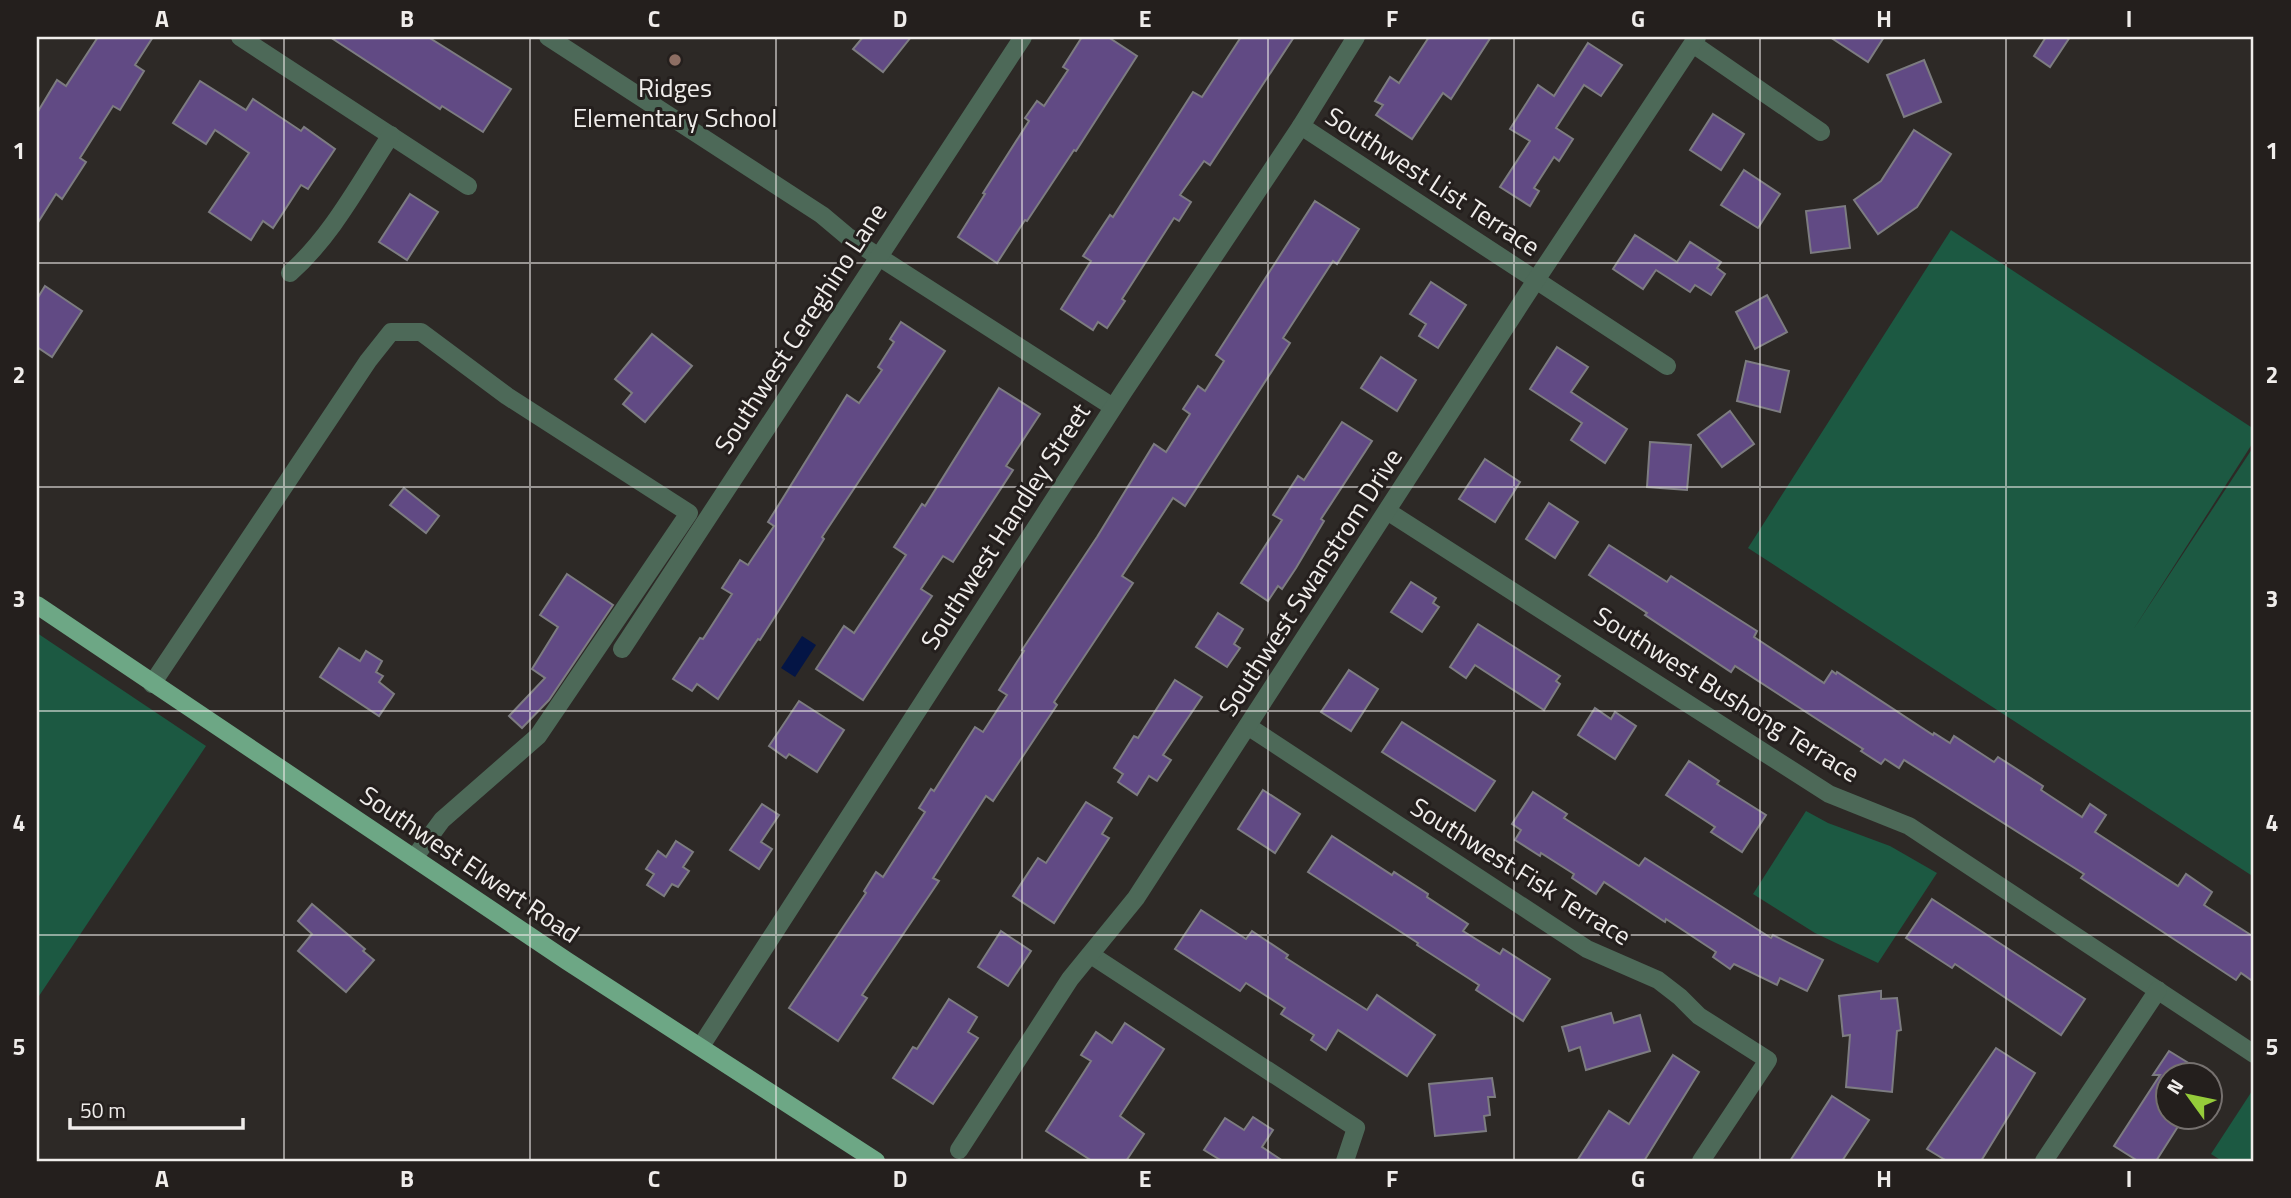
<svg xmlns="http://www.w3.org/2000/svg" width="2291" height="1198" viewBox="0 0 2291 1198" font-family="'Titillium Web',sans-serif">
<rect width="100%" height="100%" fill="#2d2926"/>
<!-- green -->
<g fill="#1c5942">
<path d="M1951,230l303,199v12l-121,189 121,-184v431l-506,-329z"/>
<path d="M37,633l169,113 -169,253z"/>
<path d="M1806,811l22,12 62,23 47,27 -59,90 -63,-30 -62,-39z"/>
<path d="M2254,1088v73h-32l-11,-7z"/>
</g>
<!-- water -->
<path fill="#041545" d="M802,636l14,9 -21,32 -14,-9z"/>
<!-- building -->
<g fill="#614a84" stroke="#7d7c81" stroke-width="2">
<path d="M98,37h55l-18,28 9,6 -24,39 -7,-4 -33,52 6,4 -24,37 -6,-5 -19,30v-111l20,-33 9,6z"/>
<path d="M330,37h98l83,52 -28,43 -41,-26 -2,3z"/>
<path d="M863,37h48l-28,35 -30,-23z"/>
<path d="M1082,37h26l29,19 -61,95 -2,-1 -47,71 -2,-1 -28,43 -39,-26 27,-43 -2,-1 46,-72 -4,-3 12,-17 7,5 24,-36 -5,-3z"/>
<path d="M1241,37h53l-84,128 -6,-4 -24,34 11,7 -12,19 -5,-3 -52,81 3,2 -18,27 -9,-6 -5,8 -32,-21 30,-48 -8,-5 27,-41 3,2 80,-125 9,5z"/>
<path d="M1429,37h62l-40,62 -8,-6 -31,46 -36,-24 7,-10 -8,-4 15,-24 9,6z"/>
<path d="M1830,37h54l-16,25z"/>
<path d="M2046,37h24l-20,30 -16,-11z"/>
<path d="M1588,43l34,22 -21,31 -17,-11 -28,43 17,11 -14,22 -5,-4 -20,31 5,3 -9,15 -30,-19 30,-46 -20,-12 28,-44 16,11z"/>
<path d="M1924,60l17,42 -37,15 -17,-42z"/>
<path d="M200,81l46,29 7,-11 48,32 3,-4 31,22 -27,40 -7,-4 -28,43 -10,-7 -12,19 -42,-28 40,-59 -34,-23 -9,14 -33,-21z"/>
<path d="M1713,114l31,20 -23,36 -31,-20z"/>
<path d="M1914,130l37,24 -34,53 -39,27 -24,-34 27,-19z"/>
<path d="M1744,170l36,24 -22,34 -37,-23z"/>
<path d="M410,194l28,18 -31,48 -28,-18z"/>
<path d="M1315,201l44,28 -22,35 -4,-3 -50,77 7,5 -105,163 -12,-8 -51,78 11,7 -79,119 3,3 -64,96 -7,-5 -53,82 6,3 -77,114 5,3 -29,43 -49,-33 77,-115 -2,-2 12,-19 7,5 42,-65 -6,-4 12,-19 3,2 41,-64 8,5 24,-37 -8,-5 25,-39 -2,-1 75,-113 57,-93 12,8 24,-38 -7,-5 15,-23 7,5 19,-30 -8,-6z"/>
<path d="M1845,206l5,42 -39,5 -5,-42z"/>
<path d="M1635,235l42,27 13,-20 31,20 -4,6 8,6 -14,21 -16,-10 -5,7 -34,-22 -13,19 -30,-20z"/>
<path d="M1431,282l35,23 -28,43 -19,-12 7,-12 -16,-10z"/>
<path d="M45,286l37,25 -30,46 -15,-10v-48z"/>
<path d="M1767,295l20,37 -32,17 -19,-37z"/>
<path d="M901,322l44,29 -123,186 2,2 -64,101 -2,-1 -40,60 -21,-15 -5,7 -19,-12 27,-41 3,1 29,-45 -10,-6 18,-28 8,5 26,-39 -6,-4 79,-127 12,8 23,-33 -4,-3 16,-25 -4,-3z"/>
<path d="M652,334l40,32 -47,56 -22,-18 9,-11 -17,-14z"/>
<path d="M1557,347l31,20 -17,25 56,37 -22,34 -34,-23 11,-17 -52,-34z"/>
<path d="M1381,357l35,23 -19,31 -36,-23z"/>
<path d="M1746,361l43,10 -9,41 -43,-11z"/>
<path d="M999,388l41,26 -34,52 7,4 -60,92 -10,-6 -22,33 11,7 -69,104 -47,-31 28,-43 10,7 52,-78 -12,-8 28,-43 3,2z"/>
<path d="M1730,411l24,33 -32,23 -24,-32z"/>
<path d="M1342,422l30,19 -51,78 3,2 -28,47 -14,21 -4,-3 -10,15 -27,-18 41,-63 -9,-5 25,-39 6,4z"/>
<path d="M1650,442l41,3 -4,45 -40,-3z"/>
<path d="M1485,459l35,23 -25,40 -36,-23z"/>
<path d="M404,488l35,28 -13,17 -36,-28z"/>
<path d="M1549,503l29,19 -23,36 -29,-19z"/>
<path d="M1609,545l58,37 4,-6 53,34 33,21 -3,6 70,46 8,-12 4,3 1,-2 96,63 1,-2 16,10 4,-7 40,26 4,-5 45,29 -2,4 41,27 8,-13 16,11 -11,17 83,54 8,-12 26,18 -8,13 50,32v45l-13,-9 -5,7 -155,-102 3,-4 -180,-114 -5,8 -14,-9 -4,5 -20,-13 2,-2 -128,-83 -4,6 -86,-57 2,-2 -58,-38z"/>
<path d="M567,574l46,31 -64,95 -27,28 -13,-12 36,-38 -13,-9 26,-42 -18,-12z"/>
<path d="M1411,582l25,16 -3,5 6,4 -17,25 -31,-20z"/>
<path d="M1218,613l25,16 -9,15 6,4 -13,19 -31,-20z"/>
<path d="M1478,624l82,52 -4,5 4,3 -16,26 -69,-45 -9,13 -16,-11z"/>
<path d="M339,648l21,13 6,-10 16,10 -6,11 7,4 -4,6 15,12 -15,22 -59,-39z"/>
<path d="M1349,670l29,19 -27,42 -30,-19z"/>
<path d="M1175,680l27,17 -39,58 8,5 -14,21 -8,-5 -12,19 -19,-13 5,-8 -9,-6 20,-32 4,2z"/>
<path d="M799,701l45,29 -27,42 -28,-18 -3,4 -17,-12z"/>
<path d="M1595,708l16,11 4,-7 21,14 -21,33 -37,-24z"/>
<path d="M1402,722l93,59 -20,30 -93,-59z"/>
<path d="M1689,761l30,20 -2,3 49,31 -24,37 -31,-20 4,-5 -49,-32z"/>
<path d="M1263,790l37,24 -25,39 -37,-24z"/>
<path d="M1533,792l34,22 -3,4 75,48 6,-8 126,80 2,-3 50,25 -16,31 -27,-13 -3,7 -43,-21 -4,5 -17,-12 3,-5 -50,-33 -1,3 -61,-40 -8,12 -24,-16 2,-4 -33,-21 -1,3 -25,-16 6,-10 -9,-6z"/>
<path d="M1086,802l26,16 -10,16 7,4 -55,85 -41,-27 25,-38 8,5z"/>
<path d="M762,804l17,11 -18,27 11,7 -13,20 -29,-19z"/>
<path d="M1332,836l60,39 2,-3 34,22 -1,3 41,27 -5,7 37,23 3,-5 47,30 -27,42 -47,-31 3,-5 -62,-40 1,-2 -110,-71z"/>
<path d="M676,841l17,11 -10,15 6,4 -11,16 -6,-3 -8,12 -17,-11 7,-11 -8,-5 12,-18 8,6z"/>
<path d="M1932,899l153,100 -24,36 -106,-71 -3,4 -46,-30z"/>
<path d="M312,904l53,45 -2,2 11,9 -28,32 -48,-41 14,-17 -14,-13z"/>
<path d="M1201,910l45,29 6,-8 36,24 -2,3 81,52 10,-15 58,40 -28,41 -69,-46 -12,20 -15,-10 3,-5 -33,-21 4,-6 -39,-25 -6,8 -65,-42z"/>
<path d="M1001,931l30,20 -23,35 -30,-19z"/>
<path d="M1881,991v8l16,-1 4,32 -4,1 -5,61 -46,-5 4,-52 -7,1 -4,-40z"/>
<path d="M949,999l28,18 -9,15 10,6 -45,66 -40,-26 20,-31 4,2z"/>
<path d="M1611,1013l3,10 26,-8 10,36 -64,19 -6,-23 -11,4 -7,-24z"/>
<path d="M1125,1023l39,26 -44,67 24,18 -18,27h-34l-46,-30 45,-70 -10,-6 15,-23 16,11z"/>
<path d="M1996,1048l39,25 -54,88h-34l-20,-12z"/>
<path d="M2169,1051l39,24h-40v42h16l-28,44h-18l-24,-15 46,-71h-7z"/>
<path d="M1673,1055l26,17 -55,89h-67l32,-50 20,13z"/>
<path d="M1492,1078l3,19h-7l2,18 -6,1 2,15 -51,5 -6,-52z"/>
<path d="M1832,1096l37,24 -27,41h-52z"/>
<path d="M1253,1117l20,13 -11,17 21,14h-61l-18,-11 21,-32 19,12z"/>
</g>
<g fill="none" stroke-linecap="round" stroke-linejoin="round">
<!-- minor -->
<g stroke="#4d6958" stroke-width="18">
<path d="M240,37l228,149"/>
<path d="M548,37l274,178 25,21 32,21 234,150"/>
<path d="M1693,44l128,88"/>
<path d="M1301,126l366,240"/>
<path d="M290,273c42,-37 70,-91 101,-138"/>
<path d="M1387,511l442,283 80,32 345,228"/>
<path d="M622,649l401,-612"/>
<path d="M152,684l216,-323 23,-29h30l86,64 182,117 -151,223 -96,84 -28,38"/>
<path d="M1249,727l338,222 71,31 22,17 19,19 69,44 -67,101"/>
<path d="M1091,955l265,173 -11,33"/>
<path d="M701,1046l423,-655 177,-265 55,-89"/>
<path d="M959,1150l111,-171 66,-81 400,-618 161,-243"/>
<path d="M2044,1161l114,-171"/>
</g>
<!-- major -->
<path stroke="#6da785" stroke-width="18" d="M37,605l530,356 309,200"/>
</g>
<!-- grid -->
<path fill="none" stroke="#f0edeb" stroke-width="2" stroke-opacity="0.55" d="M284,37v1124M530,37v1124M776,37v1124M1022,37v1124M1268,37v1124M1514,37v1124M1760,37v1124M2006,37v1124M37,263h2217M37,487h2217M37,711h2217M37,935h2217"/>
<!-- markers -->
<circle fill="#8d6e63" stroke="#241f1d" stroke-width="2.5" cx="675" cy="60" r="7"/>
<g text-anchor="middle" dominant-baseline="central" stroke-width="6" stroke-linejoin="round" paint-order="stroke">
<!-- poi labels -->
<g font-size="26" fill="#f0edeb" stroke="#241f1d">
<text x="675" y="87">Ridges<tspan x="675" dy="30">Elementary School</tspan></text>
</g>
<!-- street labels -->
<g font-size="26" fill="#f0edeb" stroke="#241f1d">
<text transform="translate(1433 181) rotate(33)">Southwest List Terrace</text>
<text transform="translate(800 328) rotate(-57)">Southwest Cereghino Lane</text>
<text transform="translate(1005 526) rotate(-57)">Southwest Handley Street</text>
<text transform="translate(1310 582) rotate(-57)">Southwest Swanstrom Drive</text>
<text transform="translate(1727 694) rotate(32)">Southwest Bushong Terrace</text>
<text transform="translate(470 864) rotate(34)">Southwest Elwert Road</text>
<text transform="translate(1521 871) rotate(32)">Southwest Fisk Terrace</text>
</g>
</g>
<!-- border -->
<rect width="2291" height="1198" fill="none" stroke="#241f1d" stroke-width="77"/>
<!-- north arrow -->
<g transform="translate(2189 1096) rotate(303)"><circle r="33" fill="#241f1d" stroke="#76716f" stroke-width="2"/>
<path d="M0-5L12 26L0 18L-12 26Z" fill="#95cc3a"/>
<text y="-10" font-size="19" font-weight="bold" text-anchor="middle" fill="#f0edeb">N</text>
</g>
<!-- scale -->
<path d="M70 1118v10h173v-10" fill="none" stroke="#f0edeb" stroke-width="3.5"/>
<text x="80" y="1118" font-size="21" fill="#f0edeb" stroke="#241f1d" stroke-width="5" paint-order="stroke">50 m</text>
<rect x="38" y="38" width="2214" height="1122" fill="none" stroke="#f0edeb" stroke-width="2.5"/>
<g font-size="23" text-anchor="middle" font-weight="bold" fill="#f0edeb">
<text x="162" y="27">A</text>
<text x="407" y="27">B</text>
<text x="654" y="27">C</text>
<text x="900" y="27">D</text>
<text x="1145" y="27">E</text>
<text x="1392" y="27">F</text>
<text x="1638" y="27">G</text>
<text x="1884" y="27">H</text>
<text x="2129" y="27">I</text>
<text x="19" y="159">1</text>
<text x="2272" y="159">1</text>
<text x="19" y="383">2</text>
<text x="2272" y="383">2</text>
<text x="19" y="607">3</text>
<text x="2272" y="607">3</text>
<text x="19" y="831">4</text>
<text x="2272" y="831">4</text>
<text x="19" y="1055">5</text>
<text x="2272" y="1055">5</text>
<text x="162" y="1187">A</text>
<text x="407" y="1187">B</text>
<text x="654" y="1187">C</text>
<text x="900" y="1187">D</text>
<text x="1145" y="1187">E</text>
<text x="1392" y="1187">F</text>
<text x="1638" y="1187">G</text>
<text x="1884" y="1187">H</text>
<text x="2129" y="1187">I</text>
</g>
</svg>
